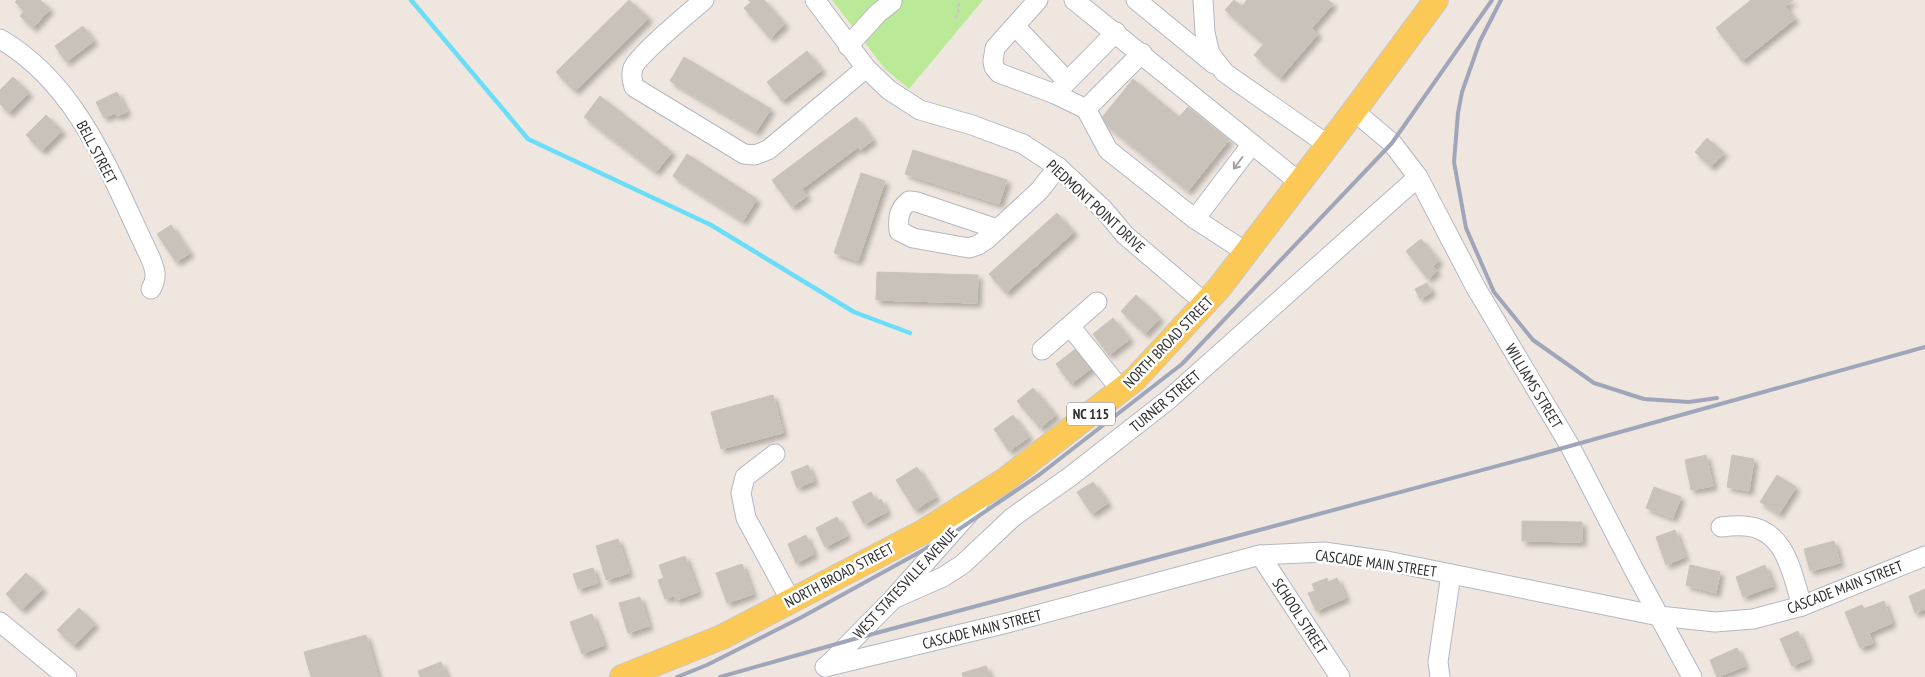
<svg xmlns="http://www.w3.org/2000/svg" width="1925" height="677" viewBox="0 0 1925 677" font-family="'PT Sans Narrow',sans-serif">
<defs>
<filter id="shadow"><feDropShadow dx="4" dy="4" stdDeviation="2.5" flood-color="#0004"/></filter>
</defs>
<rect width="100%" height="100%" fill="#efe7df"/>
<!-- green -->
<path fill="#baea97" d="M832,0h151l-74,89 -24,-20z"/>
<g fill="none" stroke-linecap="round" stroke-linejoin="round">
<!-- stream -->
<path stroke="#6adef9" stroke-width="4.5" d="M411,0l117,139 183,86 143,87 56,21"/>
</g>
<!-- building -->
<g fill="#c8c2ba" stroke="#cbc3b8" filter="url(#shadow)">
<path d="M17,0h23l10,9 -17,19 -13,-12 4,-5 -9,-9z"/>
<path d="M629,0l20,18 -74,73 -19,-19z"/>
<path d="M748,0h16l21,24 -15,14 -26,-30 7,-6z"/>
<path d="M1234,0l8,6 5,-6h81l5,4 -21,24 6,6 -38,44 -26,-23 10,-11 -39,-34z"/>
<path d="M1751,0h42l-8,6 10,13 -53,42 -26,-33z"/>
<path d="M83,26l11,15 -28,21 -11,-16z"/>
<path d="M807,51l15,19 -40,31 -15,-19z"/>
<path d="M684,57l87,52 -15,23 -86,-51z"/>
<path d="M13,77l16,16 -20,20 -9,-9v-14z"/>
<path d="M1133,79l46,38 9,-10 41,33 -41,51 -88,-71z"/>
<path d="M117,92l10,20 -10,4 -2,-3 -11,5 -8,-16z"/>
<path d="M600,96l72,56 -16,20 -72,-55z"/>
<path d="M46,115l16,16 -20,20 -16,-16z"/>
<path d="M856,117l17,23 -13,10 -2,-3 -56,42 5,7 -15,11 -20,-27z"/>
<path d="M1707,138l17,15 -13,14 -16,-15z"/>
<path d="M913,150l94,30 -8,24 -94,-30z"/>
<path d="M687,154l70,45 -14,22 -70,-45z"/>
<path d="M861,173l24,8 -27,80 -24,-8z"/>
<path d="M1057,213l17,19 -68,61 -17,-19z"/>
<path d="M171,225l19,28 -14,9 -19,-28z"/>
<path d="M1421,239l18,22 -6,5 4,5 -9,8 -22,-28z"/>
<path d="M877,272l101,3 -1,28 -101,-3z"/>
<path d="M1427,283l5,9 -12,7 -5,-10z"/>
<path d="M1136,295l24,23 -15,16 -24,-23z"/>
<path d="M1113,318l17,21 -21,16 -16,-21z"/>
<path d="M1078,347l15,20 -22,17 -15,-20z"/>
<path d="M1033,388l23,27 -16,13 -23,-27z"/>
<path d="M773,395l10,38 -62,16 -10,-37z"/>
<path d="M1013,415l16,22 -20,14 -15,-22z"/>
<path d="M1706,455l7,31 -22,4 -6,-30z"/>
<path d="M1732,455l22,4 -5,32 -22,-4z"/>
<path d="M808,465l6,16 -17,7 -6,-16z"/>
<path d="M917,467l19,30 -21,13 -19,-30z"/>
<path d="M1777,475l19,12 -17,27 -19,-12z"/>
<path d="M1093,482l15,21 -16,11 -15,-22z"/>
<path d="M1654,487l27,10 -8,21 -27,-10z"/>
<path d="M871,492l5,10 5,-3 6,13 -23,12 -12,-22z"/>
<path d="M837,517l10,19 -22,11 -9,-19z"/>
<path d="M1522,521l60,1v20l-60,-1z"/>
<path d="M1675,530l10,27 -19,8 -10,-28z"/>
<path d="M806,535l8,19 -18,9 -8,-19z"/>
<path d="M618,539l11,34 -23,7 -10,-34z"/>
<path d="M1834,541l6,22 -30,8 -6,-22z"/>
<path d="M685,556l13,36 -22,8 -2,-4 -9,3 -7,-19 6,-2 -5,-13z"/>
<path d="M742,564l11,30 -26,9 -11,-30z"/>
<path d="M1690,565l30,7 -4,21 -30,-8z"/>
<path d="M1765,565l8,21 -30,11 -7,-20z"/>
<path d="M593,568l5,15 -20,6 -5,-15z"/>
<path d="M26,573l17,16 -21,21 -16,-16z"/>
<path d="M1327,578l1,4 9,-4 9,20 -30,13 -8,-18 7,-2 -3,-7z"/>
<path d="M1925,589v20l-10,4 -6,-17z"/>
<path d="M640,597l9,29 -21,7 -9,-30z"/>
<path d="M1884,601l8,22 -23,10 4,10 -13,5 -15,-36 17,-7 2,4z"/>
<path d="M79,608l16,16 -21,22 -17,-16z"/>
<path d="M592,614l12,31 -22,9 -12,-32z"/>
<path d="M1798,631l11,28 -17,7 -12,-27z"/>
<path d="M366,635l12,42h-67l-7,-25z"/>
<path d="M1737,648l8,18 -28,11 -7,-17z"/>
<path d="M441,662l6,15h-27l-2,-6z"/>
<path d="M986,666l4,11h-27l-1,-4z"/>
</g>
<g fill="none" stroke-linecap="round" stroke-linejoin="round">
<defs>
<g id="minor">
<path d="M704,0c-14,12 -66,55 -71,68 -2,6 -1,13 1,19l110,67 11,1 13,-5 98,-82"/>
<path d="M815,0l51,68 23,22 31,20 52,15 51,19 35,23 46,43 21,25 81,69"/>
<path d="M1038,0l-43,48 -2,13 1,6 5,6 56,21 31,15 22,41 87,69 51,33"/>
<path d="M1074,0l178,144"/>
<path d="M1136,0l78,64"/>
<path d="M1203,0l2,33 5,21 15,19 103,72"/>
<path d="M1015,26l52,55"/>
<path d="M0,39c80,46 112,140 150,218 5,12 8,20 1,32"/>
<path d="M848,46l30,-33 14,-11"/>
<path d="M1055,94l61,-62"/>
<path d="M1086,109l56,-56"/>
<path d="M1354,111l38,32 26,34 58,111 94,158 63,122 59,109"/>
<path d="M1195,219l57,-75 47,38"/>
<path d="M997,229l-80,-27 -8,-1c-11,9 -11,17 -10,30l14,7 56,10 9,-3 9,-6 52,-48 19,-24"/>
<path d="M1070,326l51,64"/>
<path d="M1042,350l55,-48"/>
<path d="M775,454l-30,23 -4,16 5,25 45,83"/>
<path d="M1721,527c8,-1 16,-2 24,-1 41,3 47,48 57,80"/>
<path d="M1260,555l80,122"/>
<path d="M893,599l50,-22 20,-13 50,-47 58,-41 97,-76 250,-223"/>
<path d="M0,622l67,55"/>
<path d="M825,667l182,-44 253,-68 64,-3 63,9 272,55 56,6 38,-3 49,-13 123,-50"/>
<path d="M826,667l67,-68 86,-97"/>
<path d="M1440,677l-2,-15 13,-88"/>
</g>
<path id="major" d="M622,677l100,-40 201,-105 82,-52 130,-101 84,-91 135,-177 82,-111"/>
</defs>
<!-- minor casing -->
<use href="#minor" stroke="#b3b7c2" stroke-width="21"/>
<!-- major casing -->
<use href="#major" stroke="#c8c8c8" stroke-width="26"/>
<!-- path -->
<path stroke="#c8c8c8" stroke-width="2.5" stroke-dasharray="4 2.5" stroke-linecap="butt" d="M955,19l3,-6 1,-13"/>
<!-- minor -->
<use href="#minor" stroke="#fff" stroke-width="19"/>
<!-- major -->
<use href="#major" stroke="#fcc957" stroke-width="24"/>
<!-- rail -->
<g stroke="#a0a6b9" stroke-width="4">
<path d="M1501,0l-21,41 -18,51 -4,21 -4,49 12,66 28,64 39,48 61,43 50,16 45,3 28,-4"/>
<path d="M677,677l30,-12 95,-48 147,-81 90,-61 143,-111 210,-221 100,-143"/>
<path d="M720,677l134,-38 673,-181 398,-111"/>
</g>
</g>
<!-- one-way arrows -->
<defs><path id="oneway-shaft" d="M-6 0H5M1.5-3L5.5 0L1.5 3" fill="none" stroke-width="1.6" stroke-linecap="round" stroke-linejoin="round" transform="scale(1.25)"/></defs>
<use stroke="#a0a0a0" href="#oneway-shaft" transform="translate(1238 163) rotate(127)"/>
<g text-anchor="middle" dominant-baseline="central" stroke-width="5" stroke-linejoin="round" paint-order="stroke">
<!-- shield labels -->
<rect fill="#fff" stroke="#6c6c6c" stroke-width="1" x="1067" y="402.5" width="48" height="23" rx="4"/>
<g font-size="14" font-weight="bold" fill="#2d2d2d">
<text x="1091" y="414">NC 115</text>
</g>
<!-- street labels -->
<g font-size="15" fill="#2d2d2d" stroke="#fff">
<text transform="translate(97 152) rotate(62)">BELL STREET</text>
<text transform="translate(1096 206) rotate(43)">PIEDMONT POINT DRIVE</text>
<text transform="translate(1168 342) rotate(-46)">NORTH BROAD STREET</text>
<text transform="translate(1534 386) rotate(59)">WILLIAMS STREET</text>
<text transform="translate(1165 401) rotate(-40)">TURNER STREET</text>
<text transform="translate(1376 563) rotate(8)">CASCADE MAIN STREET</text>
<text transform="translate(839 575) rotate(-28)">NORTH BROAD STREET</text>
<text transform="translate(905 583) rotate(-47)">WEST STATESVILLE AVENUE</text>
<text transform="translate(1845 587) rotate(-21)">CASCADE MAIN STREET</text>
<text transform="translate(1300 616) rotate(57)">SCHOOL STREET</text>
<text transform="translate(982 629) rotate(-14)">CASCADE MAIN STREET</text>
</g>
</g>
</svg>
